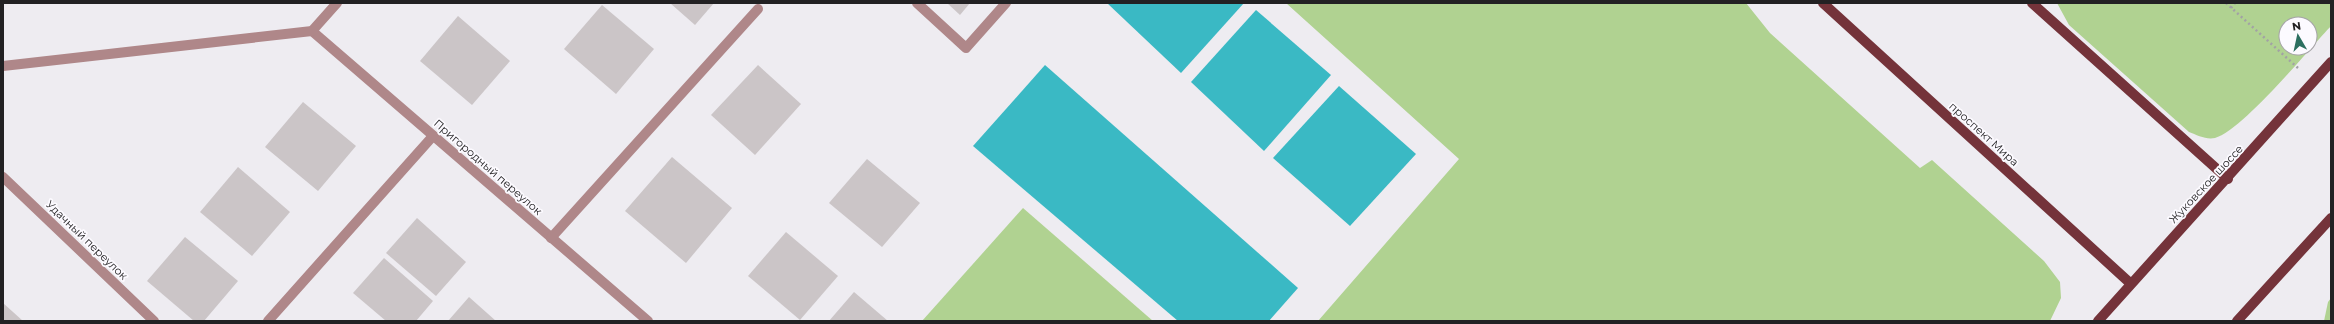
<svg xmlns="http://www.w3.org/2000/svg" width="2334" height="324" viewBox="0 0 2334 324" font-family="Montserrat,sans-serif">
<rect width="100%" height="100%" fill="#eeecf1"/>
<!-- green -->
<g fill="#b0d291" fill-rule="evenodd">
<path d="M1286,3h460l24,30 150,135 12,-8 112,101 16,21 1,16 -11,23h-732l141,-162z"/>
<path d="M2057,3h274v23c-22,23 -89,105 -116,112 -9,2 -18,-3 -26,-6l-120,-107zM2286,24h24v24h-24z"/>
<path d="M1023,208l130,113h-231z"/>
<path d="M2331,298v23h-7l4,-19z"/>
</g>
<!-- water -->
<g fill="#3ab9c4">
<path d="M1107,3h137l-63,70z"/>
<path d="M1256,10l75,65 -67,76 -73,-69z"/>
<path d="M1045,65l253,223 -29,33h-91l-205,-175z"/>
<path d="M1339,86l77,68 -66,72 -77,-68z"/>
</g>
<!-- building -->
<g fill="#cbc5c7">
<path d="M670,3h44l-19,22z"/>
<path d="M947,3h23l-10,12z"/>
<path d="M602,5l52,44 -38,45 -52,-45z"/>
<path d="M458,16l52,45 -38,44 -52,-44z"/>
<path d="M758,65l43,39 -46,51 -44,-40z"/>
<path d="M303,102l53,44 -38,45 -53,-44z"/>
<path d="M672,157l60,51 -46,55 -61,-52z"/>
<path d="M867,159l53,44 -38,44 -53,-44z"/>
<path d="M238,167l52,45 -38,44 -52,-44z"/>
<path d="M417,218l49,44 -30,34 -50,-43z"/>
<path d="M786,232l52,44 -38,44 -52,-44z"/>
<path d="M185,237l53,44 -34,40h-10l-47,-40z"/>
<path d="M384,258l49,43 -17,20h-30l-33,-28z"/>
<path d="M854,292l34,29h-59z"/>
<path d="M469,297l27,24h-48z"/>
<path d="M3,303l20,18h-20z"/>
</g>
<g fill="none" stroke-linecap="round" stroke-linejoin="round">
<!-- path -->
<g stroke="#a2a1a5" stroke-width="2.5" stroke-dasharray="2 3" stroke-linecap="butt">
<path d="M2226,3l72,65"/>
<path d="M2231,8l4,-5"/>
</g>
<!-- minor -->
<g stroke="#af8789" stroke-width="10">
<path d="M917,3l49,45 40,-45"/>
<path d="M312,31l336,290"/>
<path d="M3,66l309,-35 25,-28"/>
<path d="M3,177l151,144"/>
<path d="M551,238l207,-229"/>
<path d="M268,321l165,-185"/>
</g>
<!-- major -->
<g stroke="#74333a" stroke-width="10">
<path d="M1823,3l307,280"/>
<path d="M2032,3l196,176"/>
<path d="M2098,321l233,-259"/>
<path d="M2237,321l94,-103"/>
</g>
</g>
<g text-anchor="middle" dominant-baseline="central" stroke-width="3.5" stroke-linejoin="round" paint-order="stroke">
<!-- street labels -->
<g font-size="11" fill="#222123" stroke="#fcfaff">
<text transform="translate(1984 134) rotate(42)">проспект Мира</text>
<text transform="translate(488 167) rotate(41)">Пригородный переулок</text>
<text transform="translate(2206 184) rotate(-47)">Жуковское шоссе</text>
<text transform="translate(87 240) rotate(44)">Удачный переулок</text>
</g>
</g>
<!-- border -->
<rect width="2334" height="324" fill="none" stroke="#222123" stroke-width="8"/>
<!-- north arrow -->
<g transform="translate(2298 36) rotate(351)"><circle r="19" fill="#fcfaff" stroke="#a5a3a7"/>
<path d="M0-3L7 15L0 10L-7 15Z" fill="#2c6f60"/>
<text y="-6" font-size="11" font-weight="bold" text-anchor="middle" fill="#222123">N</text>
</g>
</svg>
